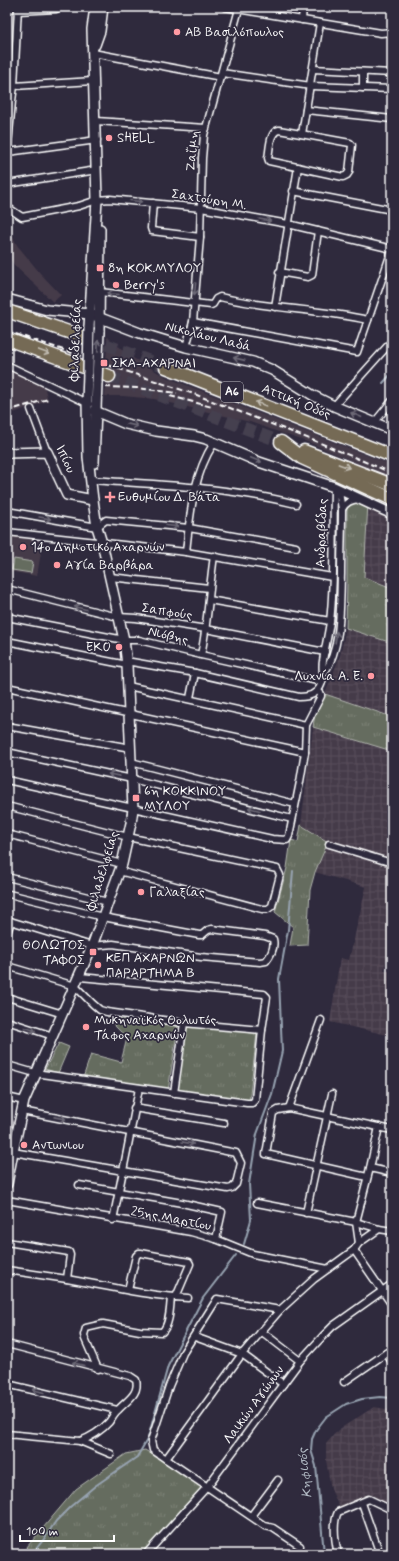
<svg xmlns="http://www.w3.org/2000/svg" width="399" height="1561" viewBox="0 0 399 1561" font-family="Mynerve,sans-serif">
<defs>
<pattern id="industrial-grid" width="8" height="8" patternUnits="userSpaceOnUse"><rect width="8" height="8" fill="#453a49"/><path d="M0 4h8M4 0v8" fill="none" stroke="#584e5b"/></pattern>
<pattern id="grass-tufts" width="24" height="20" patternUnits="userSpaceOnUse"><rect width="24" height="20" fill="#656c5f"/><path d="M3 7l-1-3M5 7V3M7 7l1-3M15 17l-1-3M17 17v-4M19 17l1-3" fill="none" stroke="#7c8277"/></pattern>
</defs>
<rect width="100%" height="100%" fill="#2f2a3d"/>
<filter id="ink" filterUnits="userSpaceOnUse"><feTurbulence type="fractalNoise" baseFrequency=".025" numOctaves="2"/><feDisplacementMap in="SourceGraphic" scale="8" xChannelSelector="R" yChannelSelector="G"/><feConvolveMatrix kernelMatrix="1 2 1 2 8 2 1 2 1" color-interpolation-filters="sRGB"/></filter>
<g filter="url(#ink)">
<!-- built -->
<g fill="#453a49">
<path d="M7,7h6v6l-1,47 -5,49z"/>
<path d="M7,226l10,19 23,28 21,22 -8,7 -38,-36 -8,-11z"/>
<path d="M107,337l26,21 33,19 226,88v13l-82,-35 -60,-21 -96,-23 -31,-3h-18z"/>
<path d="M7,368l37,17 4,16 -41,14z"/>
<path d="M7,535l36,6 -6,35 -30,-5z"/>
</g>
<!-- industrial -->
<g fill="url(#industrial-grid)">
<path d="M349,486l43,21v81l-28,-11 4,-75 -21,-10z"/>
<path d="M346,628l46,15v74l-67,-23 15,-38z"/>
<path d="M313,727l79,24v185l-8,34 8,2v64l-62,-14 10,-64 9,2 17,-73 -51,-15 13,-30 -27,-17z"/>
<path d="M374,1407l18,3v97l-20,-9 -13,2 -17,7 -4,-2 -7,-16 -5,-29v-16l12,-14z"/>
</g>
<!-- grass -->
<g fill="url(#grass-tufts)" stroke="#b2b6af">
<path d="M347,492l21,10 -4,75 28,11v55l-46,-15 1,-48z"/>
<path d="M325,694l67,23v34l-79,-24 2,-13z"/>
<path d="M301,825l27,17 -13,30 -5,18 -3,55 -17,1 3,-19 -18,-15 12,-44 4,-28 7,2z"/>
<path d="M107,1018l71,8 -10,65 -85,-13 8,-24 30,8 6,-24z"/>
<path d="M186,1026l71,7 -8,70 -72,-11z"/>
<path d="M59,1043l10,4 -11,26 -13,-4z"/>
<path d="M145,1450l60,39 -34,42 -27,23h-123l55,-65 50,-35z"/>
</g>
<!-- pitch -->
<path fill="#656c5f" stroke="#b2b6af" d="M14,559l19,3 -2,11 -19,-3z"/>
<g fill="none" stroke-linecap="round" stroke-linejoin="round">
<!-- stream -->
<g stroke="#97a3b1" stroke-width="2">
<path d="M383,383l9,-10"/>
<path d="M244,1244l7,-24 -2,-36 8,-50 15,-40 10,-43 -3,-72 9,-49 5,-59"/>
<path d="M32,1554l12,-15 12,-18 14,-14 25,-21 42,-29 11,-19 20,-72 35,-68 33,-43"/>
<path d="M324,1554l-8,-88 -5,-16 1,-11 4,-9 10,-13 20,-13 16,-5 18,-2 12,1"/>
</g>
<!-- highway-tunnel -->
<g stroke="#443f50" stroke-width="12" stroke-dasharray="12 6" stroke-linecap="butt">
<path d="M89,338l77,29"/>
<path d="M109,376l172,66"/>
</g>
<defs>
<g id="street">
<path d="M225,7l156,26 11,-1"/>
<path d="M18,11l38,-2 3,-2"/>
<path d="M302,20l1,-13"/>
<path d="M93,53l128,24"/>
<path d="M313,69l79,4"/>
<path d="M222,73l89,13 81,3"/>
<path d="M14,86l79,-5"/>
<path d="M363,88v-16"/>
<path d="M306,110l86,9"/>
<path d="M96,121l110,7"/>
<path d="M279,130l71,13 2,2 -3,27 -2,3 -4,2 -74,-16 -1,-3c2,-9 1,-26 11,-28z"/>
<path d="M302,134l18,-111"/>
<path d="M8,152l89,-12"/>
<path d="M7,156l5,-55 2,-15 4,-79"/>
<path d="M7,184l90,-14"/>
<path d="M293,191l99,19"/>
<path d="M153,203l-2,25 1,3 48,6"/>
<path d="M7,207l15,10 57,-11 18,-6 13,-1 91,9 87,16 104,25"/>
<path d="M279,272l29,5 4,-2 6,-44"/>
<path d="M100,292l111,13 2,-1 3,-5 4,-2c49,12 99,12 148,23"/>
<path d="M275,307l23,-140"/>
<path d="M193,322l164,30 35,-102"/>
<path d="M186,347l7,-25 7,-85 2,-79 2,-23 35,-126"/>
<path d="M7,365l82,39"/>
<path d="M334,406l58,-65"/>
<path d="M31,409l16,43"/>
<path d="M374,423l18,-22"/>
<path d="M92,480c68,5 137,7 204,24"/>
<path d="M342,509c4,-7 9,-9 16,-10"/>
<path d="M7,511l90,16 9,-7 83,8 107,19"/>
<path d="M7,532l179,20 146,25"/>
<path d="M186,552c4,-37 7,-77 28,-109"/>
<path d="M110,577l99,11"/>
<path d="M7,589l111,28 18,1 70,11 119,23"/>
<path d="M209,600l121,21"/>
<path d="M7,617l117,23h15l62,15 121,27"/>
<path d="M7,641l120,24"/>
<path d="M201,655c7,-33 8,-66 13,-99"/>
<path d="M126,661l69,12 104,24c9,0 17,-2 21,-10 6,-11 1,-16 3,-26 2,-13 5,-26 7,-39 5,-45 3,-90 4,-135"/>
<path d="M324,673c18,-25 16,-68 17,-99 0,-21 1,-43 1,-65l-2,-11 -5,-10"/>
<path d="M128,686l178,39"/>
<path d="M7,687l298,65"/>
<path d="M190,698l5,-25"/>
<path d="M7,726l124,22"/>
<path d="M7,752l125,27 160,40"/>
<path d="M131,762l164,42"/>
<path d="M7,780l265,59 15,1 2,-4 11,-54 5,-30 1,-27 15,-29v-2l-3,-3"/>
<path d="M7,806l121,31 149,32 3,6 -8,31 -4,3h-6l-143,-38"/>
<path d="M7,834l115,30"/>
<path d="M329,844l63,19"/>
<path d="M7,877l101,25"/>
<path d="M7,920l85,26 21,-2 88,13 59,5 6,-1c5,-6 9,-14 7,-22l-8,-3 -53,-7 -4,1 -6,5h-3l-96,-18 -94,-23"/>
<path d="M7,934l4,-13"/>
<path d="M7,966l68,20 18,18 7,6 7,2 77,11 78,7"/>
<path d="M7,997l56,17"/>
<path d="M7,1021l46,15"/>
<path d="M7,1065l28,8 212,30h5l3,-3 7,-70 5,-33 -3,-3 -184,-17"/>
<path d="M174,1093l10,-70"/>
<path d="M7,1097l17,4"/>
<path d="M134,1108l90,15"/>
<path d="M289,1108l32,-88"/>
<path d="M13,1152l215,37 4,-1 4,-4 5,-21 -5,-10 -214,-42"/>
<path d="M370,1168l22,5"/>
<path d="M367,1177l-101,-23 7,-41 5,-3 11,-2 103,22"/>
<path d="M79,1185l103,18 40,9 -6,27"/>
<path d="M7,1200l184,32 25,7 37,15 75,15"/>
<path d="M257,1203l99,19 23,7 13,2"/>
<path d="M306,1213l26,-119"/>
<path d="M113,1220l14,-69 12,-63"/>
<path d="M7,1242l62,10 1,3 -3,24"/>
<path d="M359,1243l-3,-21 14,-54 9,-41"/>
<path d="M354,1250l38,55"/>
<path d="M7,1270c20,3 40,6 60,9 41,7 80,17 121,19"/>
<path d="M128,1290l8,-34 3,-3h2l48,9 1,2 -14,33"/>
<path d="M280,1310l-63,-11 -34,54 -14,33 -18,55 2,9 13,9 99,67 8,2 27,18"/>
<path d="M261,1331l39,30"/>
<path d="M195,1337l47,17 41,30"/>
<path d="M7,1344l123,32 6,4c4,14 -10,21 -18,30 -4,3 -6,8 -9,12 -7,8 -19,16 -29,19"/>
<path d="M386,1353l6,9"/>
<path d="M98,1369l-13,-30 -1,-4 2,-7 17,-4 37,7 22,1c8,-7 8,-25 9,-35"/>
<path d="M344,1382l48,-33"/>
<path d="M7,1384l110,26"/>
<path d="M7,1434l73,7 31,13"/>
<path d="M166,1459l76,-105 38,-44 34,-31 40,-29 5,-7 20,-14"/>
<path d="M362,1503l18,51"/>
<path d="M251,1516l27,-36"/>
<path d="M146,1554l61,-67 93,-126 23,-25 10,-10 59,-42"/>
<path d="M338,1554c-3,-13 -6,-30 0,-42l31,-13 23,11"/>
</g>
<g id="secondary">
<path d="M95,45l5,-14 3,-24"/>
<path d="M7,299l40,11 43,4 50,19 46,14 67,15 19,8 42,26 20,10 58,24"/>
<path d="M89,327l8,-127 -5,-171 3,-22"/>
<path d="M99,331l1,-102"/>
<path d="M95,411l31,13 30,7 38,5 12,3 53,23 75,25 58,27"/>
<path d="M7,453l40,-1 20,43 26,5"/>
<path d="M94,463l3,-81"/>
<path d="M7,1184l6,-32 11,-51 68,-155 30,-82 9,-41 2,-14 -6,-144 -3,-25 -22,-97 -5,-16 -4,-27 -5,-43 -1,-55 1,-29"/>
</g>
<g id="highway">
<path d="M7,311l79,27"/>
<path d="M7,339l102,37"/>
<path d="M166,367l226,89"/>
<path d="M281,442l21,16 90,41"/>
<path d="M304,451l88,34"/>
</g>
</defs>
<!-- street casing -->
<use href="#street" stroke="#fff" stroke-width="9"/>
<!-- secondary casing -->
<use href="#secondary" stroke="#fff" stroke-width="12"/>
<!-- highway casing -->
<use href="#highway" stroke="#fff" stroke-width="15"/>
<!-- street -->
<use href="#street" stroke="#2f2a3d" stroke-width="6"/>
<!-- secondary -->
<use href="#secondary" stroke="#2f2a3d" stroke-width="9"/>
<!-- highway -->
<use href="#highway" stroke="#756a55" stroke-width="12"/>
<!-- rail -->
<g stroke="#fff" stroke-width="2" stroke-dasharray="6 3" stroke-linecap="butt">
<path d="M7,331l187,63 126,49 72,30"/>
<path d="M105,387l32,1 40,5"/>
<path d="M170,396l42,11"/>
<path d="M7,411l41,-12"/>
</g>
<defs>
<g id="secondary-bridge">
<path d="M88,373l1,-46"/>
<path d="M97,382l2,-51"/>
</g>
</defs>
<!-- secondary-bridge casing -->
<use href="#secondary-bridge" stroke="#fff" stroke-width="12" stroke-linecap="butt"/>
<!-- secondary-bridge -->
<use href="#secondary-bridge" stroke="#2f2a3d" stroke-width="9"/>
</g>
<!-- one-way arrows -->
<defs><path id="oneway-shaft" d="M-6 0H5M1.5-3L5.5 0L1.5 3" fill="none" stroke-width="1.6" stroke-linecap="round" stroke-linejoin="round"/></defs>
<g stroke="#6d6a77">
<use href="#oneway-shaft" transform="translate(136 201) rotate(5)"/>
<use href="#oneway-shaft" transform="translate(265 220) rotate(10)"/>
<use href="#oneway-shaft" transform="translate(195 289) rotate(96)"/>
<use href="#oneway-shaft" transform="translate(113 294) rotate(-174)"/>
<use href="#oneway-shaft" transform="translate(98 346) rotate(-88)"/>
<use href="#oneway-shaft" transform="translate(239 359) rotate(-167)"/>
<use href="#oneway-shaft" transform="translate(356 415) rotate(-157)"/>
<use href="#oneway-shaft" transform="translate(132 425) rotate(13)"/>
<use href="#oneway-shaft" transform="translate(256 460) rotate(21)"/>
<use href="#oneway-shaft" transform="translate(45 518) rotate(10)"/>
<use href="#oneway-shaft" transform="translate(172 526) rotate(5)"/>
<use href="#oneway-shaft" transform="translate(80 608) rotate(-166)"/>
<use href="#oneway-shaft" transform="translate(336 637) rotate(-82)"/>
<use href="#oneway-shaft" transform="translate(114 775) rotate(-168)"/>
<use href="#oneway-shaft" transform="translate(254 809) rotate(-166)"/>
<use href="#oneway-shaft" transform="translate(30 1029) rotate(18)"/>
<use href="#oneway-shaft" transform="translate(60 1118) rotate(11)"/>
<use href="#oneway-shaft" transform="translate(188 1143) rotate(11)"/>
<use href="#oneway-shaft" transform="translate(78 1364) rotate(-165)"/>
<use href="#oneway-shaft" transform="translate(38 1391) rotate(-166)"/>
</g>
<g stroke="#c1bcb2">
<use href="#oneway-shaft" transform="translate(44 352) rotate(20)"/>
<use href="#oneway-shaft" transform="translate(261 404) rotate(-159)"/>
<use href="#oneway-shaft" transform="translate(344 466) rotate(20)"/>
</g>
</g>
<!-- markers -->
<g fill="#ff9aa2" stroke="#2f2a3d" stroke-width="1.5">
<circle cx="177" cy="32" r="4"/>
<circle cx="109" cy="138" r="4"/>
<rect x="96" y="264" width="8" height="8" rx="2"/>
<circle cx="116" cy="285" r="4"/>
<rect x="100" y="359" width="8" height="8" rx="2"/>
<path d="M108 491h4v4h4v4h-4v4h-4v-4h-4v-4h4z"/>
<circle cx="23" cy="547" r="4"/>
<circle cx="57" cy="565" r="4"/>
<circle cx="119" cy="647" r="4"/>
<circle cx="371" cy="676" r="4"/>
<rect x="132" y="794" width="8" height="8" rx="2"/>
<circle cx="141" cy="892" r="4"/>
<rect x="89" y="948" width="8" height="8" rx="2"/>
<circle cx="98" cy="965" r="4"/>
<circle cx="86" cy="1027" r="4"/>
<circle cx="24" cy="1145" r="4"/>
</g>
<g text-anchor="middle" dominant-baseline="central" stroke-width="3.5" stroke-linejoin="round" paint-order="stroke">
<!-- shield labels -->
<rect fill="#2f2a3d" stroke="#c1bfc5" stroke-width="1" x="221" y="382" width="22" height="20" rx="3"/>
<g font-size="12" font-weight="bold" fill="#fff">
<text x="232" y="392">Α6</text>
</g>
<!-- poi labels -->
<g font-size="13" fill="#fff" stroke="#2f2a3d" text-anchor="start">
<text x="185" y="32">ΑΒ Βασιλόπουλος</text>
<text x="117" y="138">SHELL</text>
<text x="108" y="268">8η ΚΟΚ.ΜΥΛΟΥ</text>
<text x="124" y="285">Berry's</text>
<text x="112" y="363">ΣΚΑ-ΑΧΑΡΝΑΙ</text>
<text x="118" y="497">Ευθυμίου Δ. Βάτα</text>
<text x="31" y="547">14ο Δημοτικό Αχαρνών</text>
<text x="65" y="565">Αγία Βαρβάρα</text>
<text x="111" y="647" text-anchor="end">EKO</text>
<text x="363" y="676" text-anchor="end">Λυχνία A. E.</text>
<text x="144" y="791">6η ΚΟΚΚΙΝΟΥ<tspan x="144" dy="15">ΜΥΛΟΥ</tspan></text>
<text x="149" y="892">Γαλαξίας</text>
<text x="85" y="945" text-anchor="end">ΘΟΛΩΤΟΣ<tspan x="85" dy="15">ΤΑΦΟΣ</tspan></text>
<text x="106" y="958">ΚΕΠ ΑΧΑΡΝΩΝ<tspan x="106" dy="15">ΠΑΡΑΡΤΗΜΑ Β</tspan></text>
<text x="94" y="1020">Μυκηναϊκός Θολωτός<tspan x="94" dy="15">Τάφος Αχαρνών</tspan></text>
<text x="32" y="1145">Αντωνιου</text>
</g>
<!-- street labels -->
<g font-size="13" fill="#fff" stroke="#2f2a3d">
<text transform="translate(193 151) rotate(-84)">Ζαΐμη</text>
<text transform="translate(209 200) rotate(9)">Σαχτούρη Μ.</text>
<text transform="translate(208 337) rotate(14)">Νικολάου Λαδά</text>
<text transform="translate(76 340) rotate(-88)">Φιλαδελφείας</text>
<text transform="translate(296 402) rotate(22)">Αττική Οδός</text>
<text transform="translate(65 459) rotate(65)">Ιπίου</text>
<text transform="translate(322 533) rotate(-88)">Ανδραβίδας</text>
<text transform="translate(167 612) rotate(9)">Σαπφούς</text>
<text transform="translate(168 636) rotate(14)">Νιόβης</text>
<text transform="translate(103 871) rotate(-73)">Φιλαδελφείας</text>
<text transform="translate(171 1219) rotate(11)">25ης Μαρτίου</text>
<text transform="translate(254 1405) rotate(-54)">Λαικών Αγώνων</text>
</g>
<!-- water labels -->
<g font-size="14" font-style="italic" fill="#b1bac4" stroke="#2f2a3d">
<text transform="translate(305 1473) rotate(-96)">Κηφισός</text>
</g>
</g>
<!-- margin -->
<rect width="399" height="1561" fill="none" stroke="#2f2a3d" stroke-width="24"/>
<rect x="12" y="12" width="375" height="1537" fill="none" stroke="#fff" stroke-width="1.5" filter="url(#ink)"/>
<!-- scale -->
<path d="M20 1535v6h94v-6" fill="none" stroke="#ffffff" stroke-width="2"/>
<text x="26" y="1535" font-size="12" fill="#ffffff" stroke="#2f2a3d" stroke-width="3" paint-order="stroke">100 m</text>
</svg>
